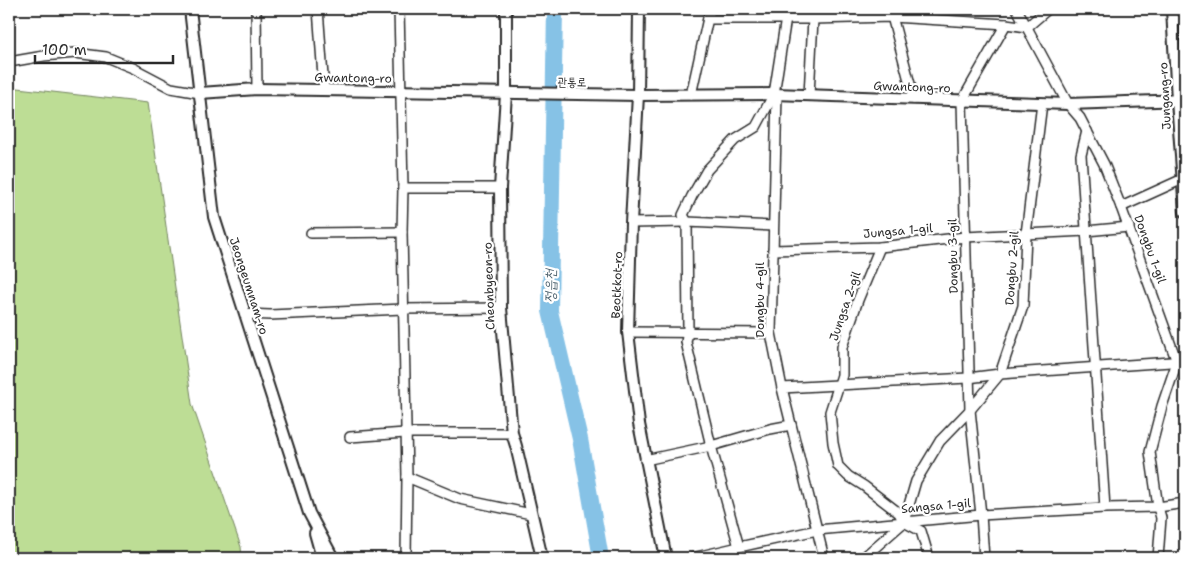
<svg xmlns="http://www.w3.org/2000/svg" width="1194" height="567" viewBox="0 0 1194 567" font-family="'Shantell Sans','Poor Story',sans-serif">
<rect width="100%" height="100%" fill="#fff"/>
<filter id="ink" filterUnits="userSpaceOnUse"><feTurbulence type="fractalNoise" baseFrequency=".02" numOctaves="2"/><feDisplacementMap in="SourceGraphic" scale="10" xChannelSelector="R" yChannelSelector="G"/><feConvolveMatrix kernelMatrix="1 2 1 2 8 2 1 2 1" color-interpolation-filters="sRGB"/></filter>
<g filter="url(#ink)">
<!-- green -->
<path fill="#bddd95" stroke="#748460" d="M9,87l139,16 44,301 49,143 1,11h-233z"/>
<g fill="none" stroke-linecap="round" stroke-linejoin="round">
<!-- river -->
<path stroke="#86c2e6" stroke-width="16" d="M555,9l-5,302 30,128 21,119"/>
<defs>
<g id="minor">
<path d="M256,9l1,80"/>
<path d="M318,9l6,81"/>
<path d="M399,9l4,179 -1,44 5,245 -1,81"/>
<path d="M890,9l24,90"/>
<path d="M1017,9l51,95 12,14 24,46 17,43 56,155 -15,44 -12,46 8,55 3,11 -3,40"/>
<path d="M708,19h105l79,-2 114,7"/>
<path d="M1173,21l12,-1"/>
<path d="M9,62l35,-6 31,-3 31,4 27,11 38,20 29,5"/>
<path d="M691,95l19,-86"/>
<path d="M777,95l-6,238 11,55 42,170"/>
<path d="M809,95l4,-76"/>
<path d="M1087,131l-6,24 24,353"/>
<path d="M403,188h97"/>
<path d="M1121,207l64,-29"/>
<path d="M631,223l56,-1 -4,-7 9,-19 15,-26 28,-30 21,-13 18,-33 12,-76 4,-9"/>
<path d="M311,233l91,-1"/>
<path d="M880,247l-22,53 -16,47v28l-12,37 3,31 5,23 10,10 16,10 35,27 5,9 17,9 8,27"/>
<path d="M773,250l107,-3 85,-10 121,-6 43,-4"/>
<path d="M245,314l25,1 133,-6 98,-1"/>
<path d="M628,332l143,1"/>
<path d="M782,388l186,-10 32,-4 185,-13"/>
<path d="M350,437l55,-4h107"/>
<path d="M645,460l66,-14 59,-17 21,-4"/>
<path d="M407,477l53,22 71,15"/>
<path d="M904,522l12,-41 24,-40 30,-31 30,-36 23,-68 3,-72 16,-131"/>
<path d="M739,547l-28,-101 -25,-104 2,-10 -1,-110 86,4"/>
<path d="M692,558l47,-11 78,-17 164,-15 124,-7 53,-1 27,-4"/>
<path d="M863,558l41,-36"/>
<path d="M984,558l-3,-43 -11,-105 -8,-309 44,-77 21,3 21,-18"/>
</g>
<g id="tertiary">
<path d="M190,9l24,208 95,296 24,45"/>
<path d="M506,9v85l-6,94 1,120 11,125 4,13 26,112"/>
<path d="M639,9l-1,86 -7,128 -3,109 11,92 27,134"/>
<path d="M1172,9l5,91 8,112"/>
<path d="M200,93l57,-4 381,6 136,-1 294,10 117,-4"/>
<path d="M315,533l7,25"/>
</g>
</defs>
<!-- minor casing -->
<use href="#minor" stroke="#2b2b2b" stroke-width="12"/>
<!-- tertiary casing -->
<use href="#tertiary" stroke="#2b2b2b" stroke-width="14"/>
<!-- minor -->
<use href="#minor" stroke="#fff" stroke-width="9"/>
<!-- tertiary -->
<use href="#tertiary" stroke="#fff" stroke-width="10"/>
</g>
</g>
<g text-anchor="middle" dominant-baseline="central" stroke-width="4.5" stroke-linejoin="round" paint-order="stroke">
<!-- street labels -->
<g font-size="12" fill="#2b2b2b" stroke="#fff">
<text transform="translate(353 78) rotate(1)">Gwantong-ro</text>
<text transform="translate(572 82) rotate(1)">관통로</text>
<text transform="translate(912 87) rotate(2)">Gwantong-ro</text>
<text transform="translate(1165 96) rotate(-93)">Jungang-ro</text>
<text transform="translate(898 231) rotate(-5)">Jungsa 1-gil</text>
<text transform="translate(1150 249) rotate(70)">Dongbu 1-gil</text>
<text transform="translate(953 256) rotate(-91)">Dongbu 3-gil</text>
<text transform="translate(1012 268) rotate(-86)">Dongbu 2-gil</text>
<text transform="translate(617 285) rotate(-88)">Beotkkot-ro</text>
<text transform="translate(249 286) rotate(72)">Jeongeumnam-ro</text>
<text transform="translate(489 286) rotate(-92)">Cheonbyeon-ro</text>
<text transform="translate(760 300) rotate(-90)">Dongbu 4-gil</text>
<text transform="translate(845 306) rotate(-71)">Jungsa 2-gil</text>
<text transform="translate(936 506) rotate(-5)">Sangsa 1-gil</text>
</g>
<!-- water labels -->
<g font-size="14" font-style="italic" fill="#4b606c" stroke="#fff">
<text transform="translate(550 286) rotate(-89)">정읍천</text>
</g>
</g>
<!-- margin -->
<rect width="1194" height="567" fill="none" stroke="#fff" stroke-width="30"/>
<rect x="15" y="15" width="1164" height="537" fill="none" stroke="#2b2b2b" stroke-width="2" filter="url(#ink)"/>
<!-- scale -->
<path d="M35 55v8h138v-8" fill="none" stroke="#2b2b2b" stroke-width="2.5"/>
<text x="42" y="55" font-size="15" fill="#2b2b2b" stroke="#ffffff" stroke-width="4" paint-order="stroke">100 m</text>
</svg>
